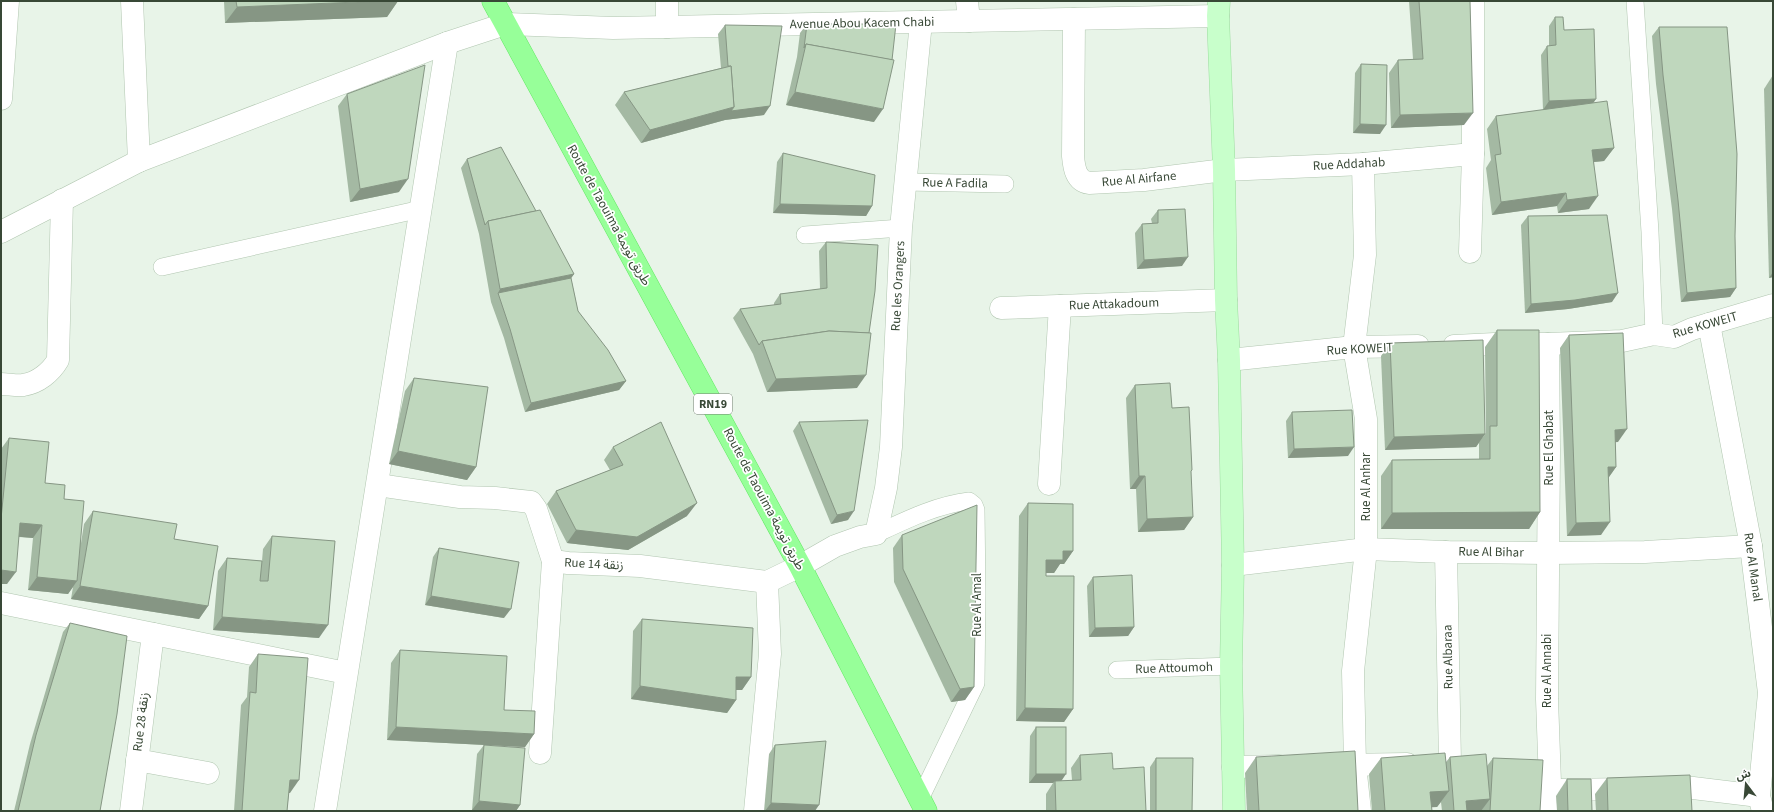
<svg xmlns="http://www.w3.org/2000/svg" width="1774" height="812" viewBox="0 0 1774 812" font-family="'Source Sans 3','Noto Sans Arabic',sans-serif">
<rect width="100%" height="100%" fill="#e8f4e8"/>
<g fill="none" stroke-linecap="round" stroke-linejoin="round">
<defs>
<g id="lane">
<path d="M1635,1l15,231 4,102"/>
<path d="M905,182l100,2"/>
<path d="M805,235l96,-7"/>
<path d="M162,267l259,-58"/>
<path d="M876,534c30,-14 60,-29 93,-33l5,4 2,5 1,84 -1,89 -56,116"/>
<path d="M1117,670l114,-4"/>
</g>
<g id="street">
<path d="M132,1l7,160"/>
<path d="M667,1v26"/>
<path d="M967,1l2,20"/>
<path d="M1074,19l-1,137c1,12 3,25 16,27l55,-3 80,-10 139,-6 110,-10"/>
<path d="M1,99l7,-98"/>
<path d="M1,232l138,-71 308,-118 58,-19 108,4 54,-1 551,-11"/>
<path d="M1470,252l3,-98v-153"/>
<path d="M1001,308l225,-8"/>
<path d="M1709,324l42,222 18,147 -10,103 4,15"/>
<path d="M1548,344l1,106 -2,249 4,112"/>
<path d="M1454,346l61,-3 33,1 74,-3 32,-7 20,3 18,-8 81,-24"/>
<path d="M1229,360l125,-13 64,-1"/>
<path d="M1,384c7,0 16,2 22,1 15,-2 28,-13 35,-25l4,-160"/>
<path d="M1049,484l11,-178"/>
<path d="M378,485l82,12 35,1 36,4 5,7 17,52 15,2 72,3 127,16 33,-16 35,-20 25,-9 16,-3 10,-46 5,-41 10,-219 20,-206"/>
<path d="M1446,552l4,211"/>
<path d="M1233,565l133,-16 80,3 102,1 97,-1 106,-6"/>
<path d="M1,603l345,70"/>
<path d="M540,753l13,-192"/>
<path d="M137,760l71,13"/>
<path d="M1340,765l67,-1"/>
<path d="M1233,767l46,-1"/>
<path d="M1661,788h32l66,8"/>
<path d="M1561,790l68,-1"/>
<path d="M131,811l22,-177"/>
<path d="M325,811l122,-768"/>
<path d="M755,811l15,-157 -3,-72"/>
<path d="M1360,811l-5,-46 -2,-94 13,-122v-130l-12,-72 11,-92 -2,-91"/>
</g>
<path id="secondary" d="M1219,1l-1,15 6,154 2,130 3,60 4,205 -2,101 3,145"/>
<path id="primary" d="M493,1l307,565 126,245"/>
</defs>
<!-- lane casing -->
<use href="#lane" stroke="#b1c6b0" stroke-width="18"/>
<!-- street casing -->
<use href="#street" stroke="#b1c6b0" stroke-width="23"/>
<!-- secondary casing -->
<use href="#secondary" stroke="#9bdc9e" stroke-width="23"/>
<!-- primary casing -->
<use href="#primary" stroke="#63e864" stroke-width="23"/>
<!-- lane -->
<use href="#lane" stroke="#fff" stroke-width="17"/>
<!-- street -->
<use href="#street" stroke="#fff" stroke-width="22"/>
<!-- secondary -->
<use href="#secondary" stroke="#c8ffcb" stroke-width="22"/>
<!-- primary -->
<use href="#primary" stroke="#97ff99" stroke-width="22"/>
</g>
<!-- wall -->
<g fill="#a4b9a3">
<path d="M224,1h174l-11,16 -162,6z"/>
<path d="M1409,1h61l-6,124 -73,3 -2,-55 9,-13 15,-1z"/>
<path d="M1555,17l9,13 29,73 21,45 -10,13 -10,1 -5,47 -31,4 -1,-7 -65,9 -6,-47 5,-8 -4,-31 9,-13 47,-6 -2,-55 6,-9h2v-20z"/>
<path d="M807,24l67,98 -88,-17 11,-48 3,-24z"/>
<path d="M725,25l39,90 -39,5 -84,23 -26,-38 9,-13 97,-24 -3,-34z"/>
<path d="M1659,27l76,209 1,52 -6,9 -49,5 -9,-93 -16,-125 -4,-48z"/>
<path d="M1361,64l19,70 -27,-1 2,-60z"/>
<path d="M1773,75v202l-4,1 -5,-189z"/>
<path d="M347,94l52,98 -49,10 -12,-96z"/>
<path d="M783,153l89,53 -6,10 -93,-3 4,-51z"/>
<path d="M467,159l69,52 38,63 -3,4 7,33 48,70 -7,9 -94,22 -21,-74 -13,-36 -12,-68 -18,-66z"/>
<path d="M1158,210l24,56 -45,3 -2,-36 7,-9 10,-1 -1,-4z"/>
<path d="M1528,216l84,86 -44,7 -43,4 -4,-88z"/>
<path d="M826,242l31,146 -90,4 -14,-38 -20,-36 7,-9 34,-4v-2l6,-9 40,-5 -1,-38z"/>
<path d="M1497,330l43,182 -11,17h-148v-53l11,-16 87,-1v-17l7,-9 -1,-86z"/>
<path d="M1569,335l49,107h-3l1,25 -8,11 -7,57 -34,1 -7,-188z"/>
<path d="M1390,343l95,91 -9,13 -91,3 -4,-94z"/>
<path d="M414,378l62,89 -9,13 -78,-16 16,-73z"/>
<path d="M1135,385l37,23 21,109 -9,13 -46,2 -2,-43h-6l-4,-91z"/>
<path d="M1292,412l56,44 -60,2 -2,-37z"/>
<path d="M799,422l49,98 -17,4 -38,-93z"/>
<path d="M9,438l36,45 19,16 17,44 3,-19 9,-13 81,28 34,67 -9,13 -128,-20 2,-12 -5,7 -40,-4 5,-52 -14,-1 -12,47h-6v-135z"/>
<path d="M613,447l74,69 -59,34 -61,-7 -20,-39 9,-13 54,-21 -6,-10z"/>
<path d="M1028,503l45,48 -9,13h-4l-6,9h-8v3l27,133 -9,13 -48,-1 3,-205z"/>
<path d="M902,535l72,152 -9,13 -14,2 -57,-120 -1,-34z"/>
<path d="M272,536l47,102 -106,-8 5,-59 9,-13 35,3 1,-12z"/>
<path d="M439,548l65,70 -79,-13 8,-48z"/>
<path d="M1093,577l41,50 -6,9 -39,1 -2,-51z"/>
<path d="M642,619l109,58 -9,13h-6v10l-9,13 -96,-14 2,-68z"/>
<path d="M70,623l30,188h-86l16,-67 33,-112z"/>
<path d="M400,650l104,60 30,24 -9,13 -138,-7 4,-77z"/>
<path d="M258,654l32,139h-1l-2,18h-53l7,-106 6,-8 2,-30z"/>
<path d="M1036,727l25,54 11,-1 -1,-12 9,-13 33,14 33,42h-100v-17l7,-11h-24l1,-47z"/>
<path d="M484,745l36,60 -4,6h-34l-10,-1 5,-56z"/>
<path d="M775,745l40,66h-51l5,-57z"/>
<path d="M1256,757l102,54h-111l-2,-38z"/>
<path d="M1450,757l37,9 6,-8 47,53h-58v-1l-1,1h-39l-1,-9 -4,5h-6l1,4h-60l-3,-37 12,-16 65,4z"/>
<path d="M1156,758l36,53h-42v-44z"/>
<path d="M1607,778l85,33h-96l-1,-17z"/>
<path d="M1567,779l25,32h-35l-1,-15z"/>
</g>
<!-- shaded-wall -->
<g fill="#869684">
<path d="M382,1h16l-11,16 -162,6 12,-16z"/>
<path d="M795,92l88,17 -9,13 -88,-17z"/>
<path d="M1596,99l-6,9 -47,2 6,-9z"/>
<path d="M770,106l-6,9 -39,5 -84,23 9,-13 84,-23z"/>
<path d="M1473,113l-9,12 -73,3 9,-13z"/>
<path d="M1360,124l26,1 -6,9 -27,-1z"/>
<path d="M1614,148l-10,13 -21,2 9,-13z"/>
<path d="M408,179l-9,13 -49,10 10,-13z"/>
<path d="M1566,193l-9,13 -65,9 9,-13z"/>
<path d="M1598,196l-9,13 -31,4 9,-13z"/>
<path d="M780,204l92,2 -6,10 -93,-3z"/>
<path d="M1188,257l-6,9 -45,3 7,-9z"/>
<path d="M1773,272v5l-4,1z"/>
<path d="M574,274l-9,13 -67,6 2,-4z"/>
<path d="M1736,288l-6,9 -49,5 6,-9z"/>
<path d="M1618,293l-6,9 -44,7 -43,4 6,-9z"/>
<path d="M866,375l-9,13 -90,4 9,-13z"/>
<path d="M626,381l-7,9 -94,22 6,-9z"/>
<path d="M1627,429l-9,13 -12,1 9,-13z"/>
<path d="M1485,434l-9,13 -91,3 9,-13z"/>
<path d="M1354,447l-6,9 -60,2 6,-9z"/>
<path d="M398,451l78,16 -9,13 -78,-16z"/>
<path d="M1608,467h8l-9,13z"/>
<path d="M1139,476h6l-9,13h-6z"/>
<path d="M697,503l-10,13 -59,34 -61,-7 9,-13z"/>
<path d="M854,511l-6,9 -17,4 6,-9z"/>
<path d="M1540,512l-11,17h-148l11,-16z"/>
<path d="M1193,517l-9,13 -46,2 9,-13z"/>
<path d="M1610,522l-9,13 -34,1 9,-13z"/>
<path d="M20,523l22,2 -9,13 -22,-2z"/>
<path d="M1063,551h10l-9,13h-4l-6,9h-17l9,-13z"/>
<path d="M1,570l15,2 -9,12h-6z"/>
<path d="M37,577l40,4 -9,13 -40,-4z"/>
<path d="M80,586l128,20 -9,13 -128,-20z"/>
<path d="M431,596l80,13 -7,9 -79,-13z"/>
<path d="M222,617l106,8 -9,13 -106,-8z"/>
<path d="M1134,627l-6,9 -39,1 6,-9z"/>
<path d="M736,677h15l-9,13h-15z"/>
<path d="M640,686l96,14 -9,13 -96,-14z"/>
<path d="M974,687l-9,13 -14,2 9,-13z"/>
<path d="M1025,708l48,1 -9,13 -48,-1z"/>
<path d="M396,727l138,7 -9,13 -138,-7z"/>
<path d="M1036,774h30l-6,9 -5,-2 -2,2h-24z"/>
<path d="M290,780h9l-9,13h-9z"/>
<path d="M1449,791l-12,16 -18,1 11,-16z"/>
<path d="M1490,799l-9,12h-22l7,-10z"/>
<path d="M479,801l41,4 -4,6h-34l-10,-1z"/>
<path d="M771,803l48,2 -4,6h-50z"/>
</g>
<!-- building -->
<g fill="#bfd7bd" stroke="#869684">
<path d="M236,1h146l-145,6z"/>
<path d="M1419,1h51l3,112 -73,2 -2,-55 25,-1z"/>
<path d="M1555,17h8l1,13 30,-1 2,70 -47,2 -2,-55 9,-1z"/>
<path d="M807,24h89l-4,36 -86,-16 -2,4z"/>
<path d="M725,25l57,1 -12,80 -39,5 3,-4 -3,-41h-3z"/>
<path d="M1659,27h68l10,127 -2,82 1,52 -49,5 -9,-93 -15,-125z"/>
<path d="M806,44l88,16 -11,49 -88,-17z"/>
<path d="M1361,64l26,1 -1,60 -26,-1z"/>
<path d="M425,65l-17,114 -48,10 -13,-95z"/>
<path d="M731,66l3,41 -84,23 -26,-38z"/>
<path d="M1607,101l7,47 -22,2 6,46 -31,4 -1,-7 -65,9 -6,-47 6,-1 -5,-38z"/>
<path d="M501,147l35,64 -48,10 -3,4 -18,-66z"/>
<path d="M783,153l92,22 -3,31 -92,-2z"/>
<path d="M1185,209l3,48 -44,3 -2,-36 16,-1v-13z"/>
<path d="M540,210l34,64 -74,15 -12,-68z"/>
<path d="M1607,215l11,78 -43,7 -44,4 -3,-88z"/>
<path d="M826,242l52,3 -3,46 -6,42 -40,-2 -67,10 -3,4 -19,-36 41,-5 -1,-10 47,-6z"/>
<path d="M571,278l7,33 30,39 18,31 -95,22 -21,-74 -12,-36z"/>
<path d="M1497,330h42l1,182 -148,1v-53l98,-1v-33h7z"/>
<path d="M829,331l42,2 -5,42 -90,4 -14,-38z"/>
<path d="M1623,333l4,96 -12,1 1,37h-8l2,55 -34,1 -7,-188z"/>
<path d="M1483,340l2,94 -91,3 -4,-94z"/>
<path d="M414,378l74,9 -12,80 -78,-16z"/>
<path d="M1170,383l2,25 17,-1 3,63 -1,1 2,46 -46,2 -2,-43h-6l-4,-91z"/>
<path d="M1352,410l2,37 -60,2 -2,-37z"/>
<path d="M868,420l-14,91 -17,4 -38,-93z"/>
<path d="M661,422l36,81 -60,34 -61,-7 -20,-39 67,-26 -10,-18z"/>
<path d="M9,438l40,4 -4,41 20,2 -1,14 20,2 -7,80 -40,-4 5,-52 -22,-2 -4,49 -15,-2v-51z"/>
<path d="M1028,503l45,1v47h-10v9h-17v16h28l-1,133 -48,-1z"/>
<path d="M977,505l-3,182 -14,2 -57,-120 -1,-34z"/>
<path d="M93,511l84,13 -3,15 44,7 -10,60 -128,-20z"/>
<path d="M272,536l63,5 -7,84 -106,-8 5,-59 35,3 -2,20h8z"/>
<path d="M439,548l80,14 -8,47 -80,-13z"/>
<path d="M1132,575l2,52 -39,1 -2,-51z"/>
<path d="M642,619l111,9 -2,49h-15v23l-96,-14z"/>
<path d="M70,623l57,13 -10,78 -17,97h-82l18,-76z"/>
<path d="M400,650l107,6 -3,54 31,1 -1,23 -138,-7z"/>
<path d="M258,654l50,4 -9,122h-9l-3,31h-45l8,-119 6,1z"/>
<rect x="1036" y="727" width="30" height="47"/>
<path d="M826,741l-7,64 -48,-2 4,-58z"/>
<path d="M484,745l41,3 -5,57 -41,-4z"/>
<path d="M1355,751l3,60h-99l-3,-54z"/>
<path d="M1112,753l1,16 31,-2 2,44h-90l-1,-30 26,-1 -1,-25z"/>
<path d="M1445,753l4,38 -19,1 2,19h-47l-4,-53z"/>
<path d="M1486,754l4,45 -24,2 1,10h-13l-4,-54z"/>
<path d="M1156,758h37l-1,53h-36z"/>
<path d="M1493,758l50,2 -3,51h-50z"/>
<path d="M1690,775l2,36h-84l-1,-33z"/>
<path d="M1567,779h24l1,32h-24z"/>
</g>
<g text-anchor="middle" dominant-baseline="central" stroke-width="3.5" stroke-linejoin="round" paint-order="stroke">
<!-- shield labels -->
<rect fill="#fff" stroke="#747f72" stroke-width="1" x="694" y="394" width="38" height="20" rx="3"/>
<g font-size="12" font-weight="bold" fill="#384836">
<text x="713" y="404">RN19</text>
</g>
<!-- street labels -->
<g font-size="13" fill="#384836" stroke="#fff">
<text transform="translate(862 23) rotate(-1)">Avenue Abou Kacem Chabi</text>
<text transform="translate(1349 164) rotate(-3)">Rue Addahab</text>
<text transform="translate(1139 179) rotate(-5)">Rue Al Airfane</text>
<text transform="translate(955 183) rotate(1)">Rue A Fadila</text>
<text transform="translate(609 215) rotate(61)">Route de Taouima طريق تويمة</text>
<text transform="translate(898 286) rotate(-87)">Rue les Orangers</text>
<text transform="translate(1114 304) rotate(-2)">Rue Attakadoum</text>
<text transform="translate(1705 325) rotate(-16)">Rue KOWEIT</text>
<text transform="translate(1360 349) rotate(-3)">Rue KOWEIT</text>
<text transform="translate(1549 448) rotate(-90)">Rue El Ghabat</text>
<text transform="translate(1366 487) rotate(-90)">Rue Al Anhar</text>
<text transform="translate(764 499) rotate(62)">Route de Taouima طريق تويمة</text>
<text transform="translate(1491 552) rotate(1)">Rue Al Bihar</text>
<text transform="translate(594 564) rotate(3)">Rue 14 زنقة</text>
<text transform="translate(1753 567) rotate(82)">Rue Al Manal</text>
<text transform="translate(977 605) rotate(-90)">Rue Al Amal</text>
<text transform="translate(1448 657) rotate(-91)">Rue Albaraa</text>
<text transform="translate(1174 668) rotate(-2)">Rue Attoumoh</text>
<text transform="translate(1547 671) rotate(-90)">Rue Al Annabi</text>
<text transform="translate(141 722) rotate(-83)">Rue 28 زنقة</text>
</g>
</g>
<!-- border -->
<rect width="1774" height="812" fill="none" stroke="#384836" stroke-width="4"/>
<!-- north arrow -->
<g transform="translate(1746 784) rotate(344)" stroke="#ffffff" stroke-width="3" paint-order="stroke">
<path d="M0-3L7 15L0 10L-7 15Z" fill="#384836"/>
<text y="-6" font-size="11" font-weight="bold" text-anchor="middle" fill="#384836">ش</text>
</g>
</svg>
